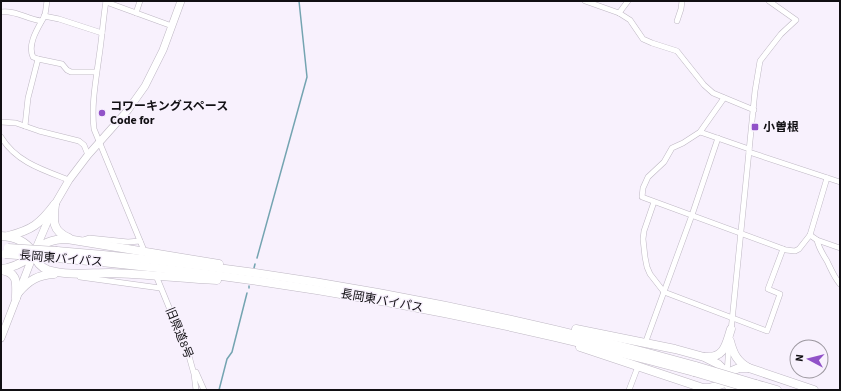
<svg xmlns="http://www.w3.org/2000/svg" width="841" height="391" viewBox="0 0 841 391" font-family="'Source Sans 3','Noto Sans JP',sans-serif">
<rect width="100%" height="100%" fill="#f8f1fd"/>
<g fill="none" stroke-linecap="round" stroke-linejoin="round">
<!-- stream -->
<g stroke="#74a4b1" stroke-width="1.5">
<path d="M257,258l50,-181 -8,-76"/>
<path d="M254,268l1,-4"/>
<path d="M249,288v-2"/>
<path d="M219,390l8,-31 5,-7 15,-59"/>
</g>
<defs>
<g id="minor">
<path d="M106,1c-3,19 -4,37 -7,56 -3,23 -8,48 -5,72l49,119"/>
<path d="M585,1l34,12 11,7 13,19 9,4 25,8 27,34 9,8 41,17"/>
<path d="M106,2l66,24"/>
<path d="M1,12c14,-2 26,7 40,9"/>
<path d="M136,13l4,-12"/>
<path d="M619,13l9,-12"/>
<path d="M44,16l15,3 43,14"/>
<path d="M677,21l4,-12 1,-8"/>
<path d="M38,59l24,5 5,6 4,2h25"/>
<path d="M724,98l-24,34 -17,11 -11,5 -8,14 -16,15 -5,11 -1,9 144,53 9,1 4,-2 11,-14 17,-57"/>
<path d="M1,122l15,1 23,8 40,10 5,4 4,10"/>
<path d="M25,126l3,-28 10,-39 -5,-2c-6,-13 5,-29 11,-40 2,-4 2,-11 3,-16"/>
<path d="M700,132l49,17"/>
<path d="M1,137c15,25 42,33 68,43"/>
<path d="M749,152l91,30"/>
<path d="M654,202l-10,29 -1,8 2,18 2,10 3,7 14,18 103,39 13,-37 -12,-5 15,-40"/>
<path d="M810,235l7,5 23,8"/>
<path d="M83,240l6,-2 39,4 12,-1"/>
<path d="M817,240c2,9 6,14 10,21 4,8 7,16 13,23"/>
<path d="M80,277l80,11"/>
<path d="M157,278l32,78 5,18 2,16"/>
<path d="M731,331l24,-240 5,-30 21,-27 15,-14 -27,-19"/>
<path d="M646,341l46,-126 26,-77"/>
<path d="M196,372l8,18"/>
<path d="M727,373l2,-28"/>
<path d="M629,390l8,-21"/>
</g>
<path id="major" d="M1,338l33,-85 21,-49 14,-24 19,-25 40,-45 17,-24 18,-36 18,-49"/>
<g id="highway">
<path d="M55,204c-2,17 -3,27 14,34"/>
<path d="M1,236c15,1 24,5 33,17 8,-11 21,-14 33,-14l152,25"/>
<path d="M8,236c24,-6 32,-12 47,-32"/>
<path d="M57,251c216,17 430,57 639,115"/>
<path d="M56,258c216,18 429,57 638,114"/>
<path d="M1,269c13,-1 23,-7 33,-14 3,7 6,12 14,15 20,6 41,3 61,3 36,1 72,5 108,7"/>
<path d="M1,270c18,3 15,13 15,28"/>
<path d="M18,293c11,-13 20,-18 36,-19"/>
<path d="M576,329l99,20 29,8 14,7 9,9 12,-5h10l65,22"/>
<path d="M730,341c3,12 7,21 19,27"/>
<path d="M580,347l123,41h6l17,-5 6,7"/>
<path d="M705,357c20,1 21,-13 26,-28"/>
<path d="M756,384l21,6"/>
</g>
</defs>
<!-- minor casing -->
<use href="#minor" stroke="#beb7c3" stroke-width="6"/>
<!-- major casing -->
<use href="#major" stroke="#beb7c3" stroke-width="8"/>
<!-- highway casing -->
<use href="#highway" stroke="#beb7c3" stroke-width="9"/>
<!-- minor -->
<use href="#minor" stroke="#fff" stroke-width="5"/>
<!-- major -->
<use href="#major" stroke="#fff" stroke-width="7"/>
<!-- highway -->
<use href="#highway" stroke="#fff" stroke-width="8"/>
<defs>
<g id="highway-bridge">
<path d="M8,248l49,3"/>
<path d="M5,254l51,4"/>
<path d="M696,366l60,18"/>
<path d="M694,372l61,18"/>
</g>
</defs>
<!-- highway-bridge casing -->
<use href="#highway-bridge" stroke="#beb7c3" stroke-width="9" stroke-linecap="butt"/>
<!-- highway-bridge -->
<use href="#highway-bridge" stroke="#fff" stroke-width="8"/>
</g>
<!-- markers -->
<g fill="#9152c8" stroke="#f8f1fd" stroke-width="1.5">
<circle cx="102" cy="113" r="4"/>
<rect x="751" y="123" width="8" height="8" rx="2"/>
</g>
<g text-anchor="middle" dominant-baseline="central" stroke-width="3" stroke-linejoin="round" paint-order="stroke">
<!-- poi labels -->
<g font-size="12" font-weight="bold" fill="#110f13" stroke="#f8f1fd" text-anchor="start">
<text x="110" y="106">コワーキングスペース<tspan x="110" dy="14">Code for</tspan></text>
<text x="763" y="127">小曽根</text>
</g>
<!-- street labels -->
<g font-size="12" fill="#110f13" stroke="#f8f1fd">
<text transform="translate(61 259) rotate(5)">長岡東バイパス</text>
<text transform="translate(382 301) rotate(10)">長岡東バイパス</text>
<text transform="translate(179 333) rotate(68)">旧県道8号</text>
</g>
</g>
<!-- border -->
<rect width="841" height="391" fill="none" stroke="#110f13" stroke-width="4"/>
<!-- north arrow -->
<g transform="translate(809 359) rotate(277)"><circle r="19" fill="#f8f1fd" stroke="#9c979f"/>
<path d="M0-3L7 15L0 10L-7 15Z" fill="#9152c8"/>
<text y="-6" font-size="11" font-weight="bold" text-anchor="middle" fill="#110f13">N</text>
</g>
</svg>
